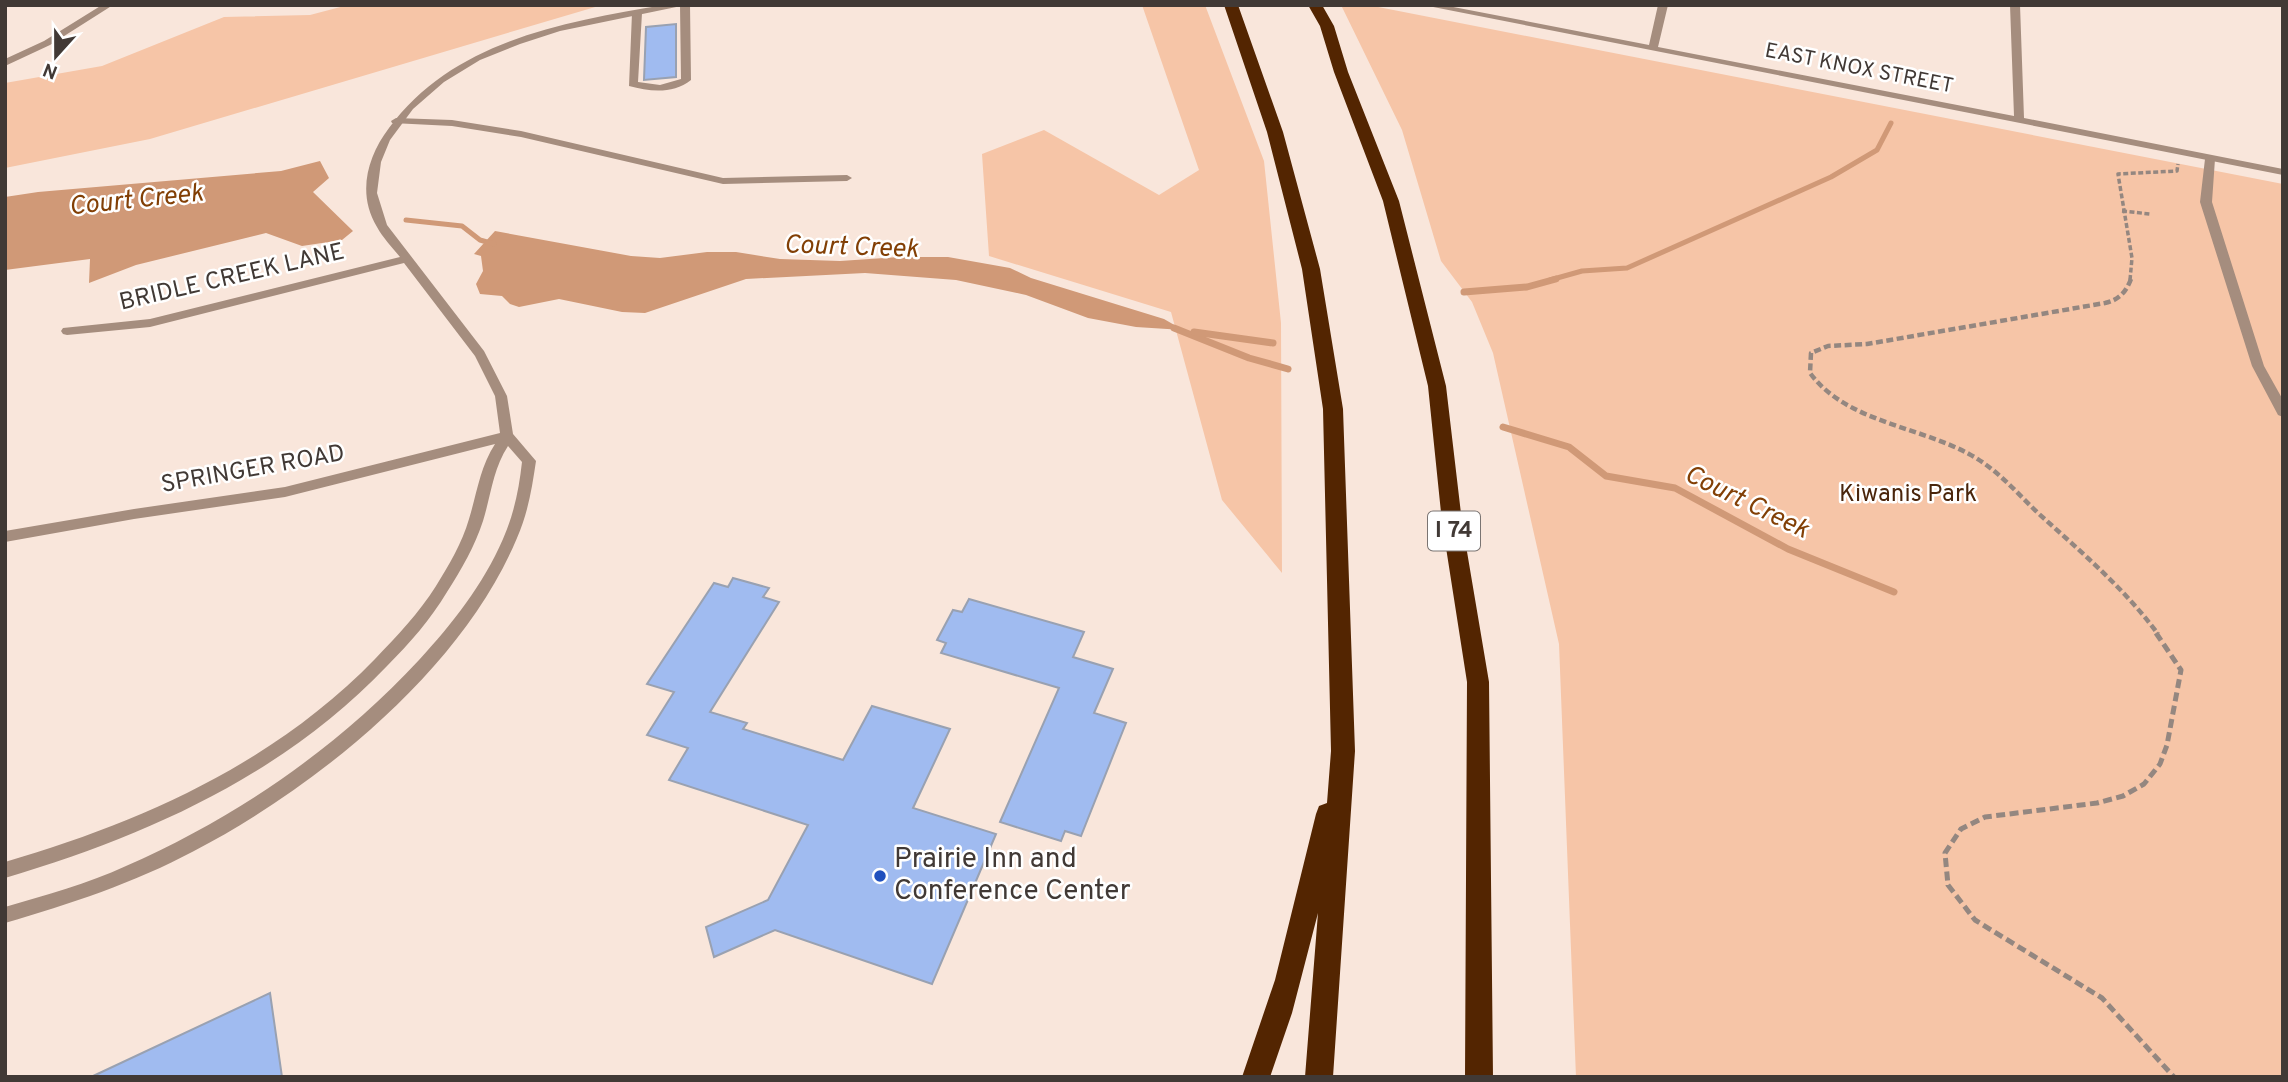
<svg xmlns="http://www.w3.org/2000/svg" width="2288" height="1082" viewBox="0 0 2288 1082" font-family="Overpass,sans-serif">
<rect width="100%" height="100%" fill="#f9e6db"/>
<!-- green -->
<g fill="#f6c5a7">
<path d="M348,5h254l-452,134 -145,29v-85l97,-17 122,-49 86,-2z"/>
<path d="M1142,5h63l59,156 17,162 1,250 -60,-73 -51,-188 -182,-56 -7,-102 62,-24 115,65 40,-25z"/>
<path d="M1341,5h27l915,179v893h-707l-17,-433 -66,-291 -21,-51 -31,-41 -39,-131z"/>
</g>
<!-- water -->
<g fill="#d09977">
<path d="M320,161l9,17 -16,14 40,39 -11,9 -40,6 -36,-13 -130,32 -47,18 1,-24 -85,11v-73l33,-5 243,-21z"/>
<path d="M495,231l136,25 29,2 47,-6h29l44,7 60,2 59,-4h49l62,11 21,10 133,41 19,11 -47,-3 -48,-9 -62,-23 -70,-15 -91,-7 -119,6 -101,34 -23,-1 -63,-13 -40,8 -9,-3 -8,-8 -22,-2 -4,-10 7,-13 -2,-15 -7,-2z"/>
</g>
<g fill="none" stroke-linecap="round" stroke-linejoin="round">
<!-- stream-far1 -->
<g stroke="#d09977" stroke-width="5">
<path d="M406,220l56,6 18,14 14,4"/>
<path d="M1550,280l32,-9 45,-3 204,-91 46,-27 14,-27"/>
</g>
<!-- stream -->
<g stroke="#d09977" stroke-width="7">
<path d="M1464,292l63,-5 29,-8"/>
<path d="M1174,328l75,30 39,11"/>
<path d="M1194,332l79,11"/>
<path d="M1503,427l66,20 37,29 69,12 113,61 106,43"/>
</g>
</g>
<!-- building -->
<g fill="#a0bbf0" stroke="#99a1b1" stroke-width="2">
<path d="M676,24v53l-32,3 2,-53z"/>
<path d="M733,578l36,10 -6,9 16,5 -69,110 37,11 -4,6 100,31 29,-54 78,23 -37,79 83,26 -64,150 -157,-54 -61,27 -8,-30 62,-27 40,-75 -139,-45 19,-32 -41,-13 27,-43 -27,-8 67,-101 14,4z"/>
<path d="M969,599l115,33 -11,25 40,12 -19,44 32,10 -45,113 -16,-5 -4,10 -61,-19 59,-134 -118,-35 5,-10 -9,-3 16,-30 9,2z"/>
<path d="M270,993l12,84h-191z"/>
</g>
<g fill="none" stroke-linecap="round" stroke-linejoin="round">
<!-- path-far2 -->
<g stroke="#948780" stroke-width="3.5" stroke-dasharray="5 2.5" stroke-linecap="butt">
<path d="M2122,211l28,3"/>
<path d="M2130,280l2,-22 -14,-84 59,-3 1,-7"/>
</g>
<!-- path-far1 -->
<path stroke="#948780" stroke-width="4.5" stroke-dasharray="7 3.5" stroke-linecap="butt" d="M2131,279c-5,13 -12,21 -26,24l-238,41 -39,2 -17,7 -1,20c36,49 108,53 159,81 28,15 47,38 69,59 42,38 86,75 120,121"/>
<!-- path -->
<path stroke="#948780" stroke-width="5" stroke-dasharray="9 4.5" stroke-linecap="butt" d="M2156,633l25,37 -14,75 -7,19 -16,20 -21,12 -26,7 -112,14 -24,12 -16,24 3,32 27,35 127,78 72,79"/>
<!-- lane -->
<g fill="#a58d7e" fill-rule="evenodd">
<path d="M102,5h11l-63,40 -45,21v-7l39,-18z"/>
<path d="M680,5h10l1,75c-18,14 -40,12 -62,6l3,-73 5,-3 5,3 -4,69 22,3 21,-6z"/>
<path d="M396,118l56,2 69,11 202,47 124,-3 5,3 -5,3 -124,3 -202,-47 -69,-11 -60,-3 -1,-2z"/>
<path d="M2210,156l5,3 -3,43 52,164 19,34v17l-5,-2 -26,-49 -52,-164 5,-43z"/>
</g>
<!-- street -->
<g fill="#a58d7e" fill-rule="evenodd">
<path d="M664,5h22l-126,26 -40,13 -40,16 -36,22 -31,27 -23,31 -9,22 -4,31 10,32 97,126 23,45 6,38 23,27c-4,27 -8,52 -19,77 -55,132 -199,248 -323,313 -60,32 -124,53 -189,72v-16c41,-12 82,-23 121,-41 111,-49 210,-117 293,-206 33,-36 64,-75 84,-121 11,-25 16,-50 19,-77l-14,-16c-15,23 -17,49 -25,75 -8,25 -22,49 -36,71 -16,27 -38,52 -60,74 -104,109 -240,170 -382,212v-16c137,-40 269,-99 370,-203 22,-23 44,-46 61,-73 13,-21 26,-43 33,-67 8,-26 11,-52 26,-75l-210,53 -151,22 -129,23v-11l129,-22 151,-22 215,-54 -5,-37 -20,-40 -71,-93 -254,64 -83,8 -4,-1 -2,-3 2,-3 87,-9 250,-62c-8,-10 -17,-19 -23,-30 -20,-33 -10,-70 12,-99 64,-87 174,-106 275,-123z"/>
<path d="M1423,5h20l206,40 9,-40h10l-10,42 356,69 -4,-111h10l4,113 259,51v6z"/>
</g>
<!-- highway -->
<g fill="#532501" fill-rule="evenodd">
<path d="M1224,5h14l45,127 37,137 23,140 12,342 -22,326h-28l13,-164 -26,100 -22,64h-28l33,-97 41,-166 3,-8 8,-3 4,-52 -8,-342 -21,-140 -35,-137z"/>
<path d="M1308,5h14l12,21 14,46 51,129 47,185 16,136 27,160 4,395h-28l2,-395 -25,-160 -14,-136 -45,-185 -49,-129 -14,-46z"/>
</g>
</g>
<!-- markers -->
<circle fill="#2050be" stroke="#fff" stroke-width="2.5" cx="880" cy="876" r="7"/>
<g text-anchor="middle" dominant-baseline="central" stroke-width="5" stroke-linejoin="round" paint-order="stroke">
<!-- far-street labels -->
<g font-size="21" fill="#413935" stroke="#fff">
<text transform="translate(1859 69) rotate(11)">EAST KNOX STREET</text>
</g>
<!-- shield labels -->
<rect fill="#fff" stroke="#7a7472" stroke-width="2" x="1428" y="511.5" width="52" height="39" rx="5"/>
<g font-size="23" font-weight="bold" fill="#413935">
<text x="1454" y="531">I 74</text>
</g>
<!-- street labels -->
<g font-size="24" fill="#413935" stroke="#fff">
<text transform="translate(232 278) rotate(-13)">BRIDLE CREEK LANE</text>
<text transform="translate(253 470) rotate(-10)">SPRINGER ROAD</text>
</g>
<!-- park labels -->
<g font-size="24" fill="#4a250b" stroke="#fff">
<text x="1908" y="495">Kiwanis Park</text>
</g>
<!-- water labels -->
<g font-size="26" font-style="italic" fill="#823f05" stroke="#fff">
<text transform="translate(136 201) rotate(-6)">Court Creek</text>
<text transform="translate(851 248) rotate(2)">Court Creek</text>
<text transform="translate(1746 503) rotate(26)">Court Creek</text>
</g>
<!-- near-poi labels -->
<g font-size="28" fill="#413935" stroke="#fff" text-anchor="start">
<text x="894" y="860">Prairie Inn and<tspan x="894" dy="32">Conference Center</tspan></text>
</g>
</g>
<!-- border -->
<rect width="2288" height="1082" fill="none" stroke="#413935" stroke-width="14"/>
<!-- north arrow -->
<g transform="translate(56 56) rotate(201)" stroke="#ffffff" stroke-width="5" paint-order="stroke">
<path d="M0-5L12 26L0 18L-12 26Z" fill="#413935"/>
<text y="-10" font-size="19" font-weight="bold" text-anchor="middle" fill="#413935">N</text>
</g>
</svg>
